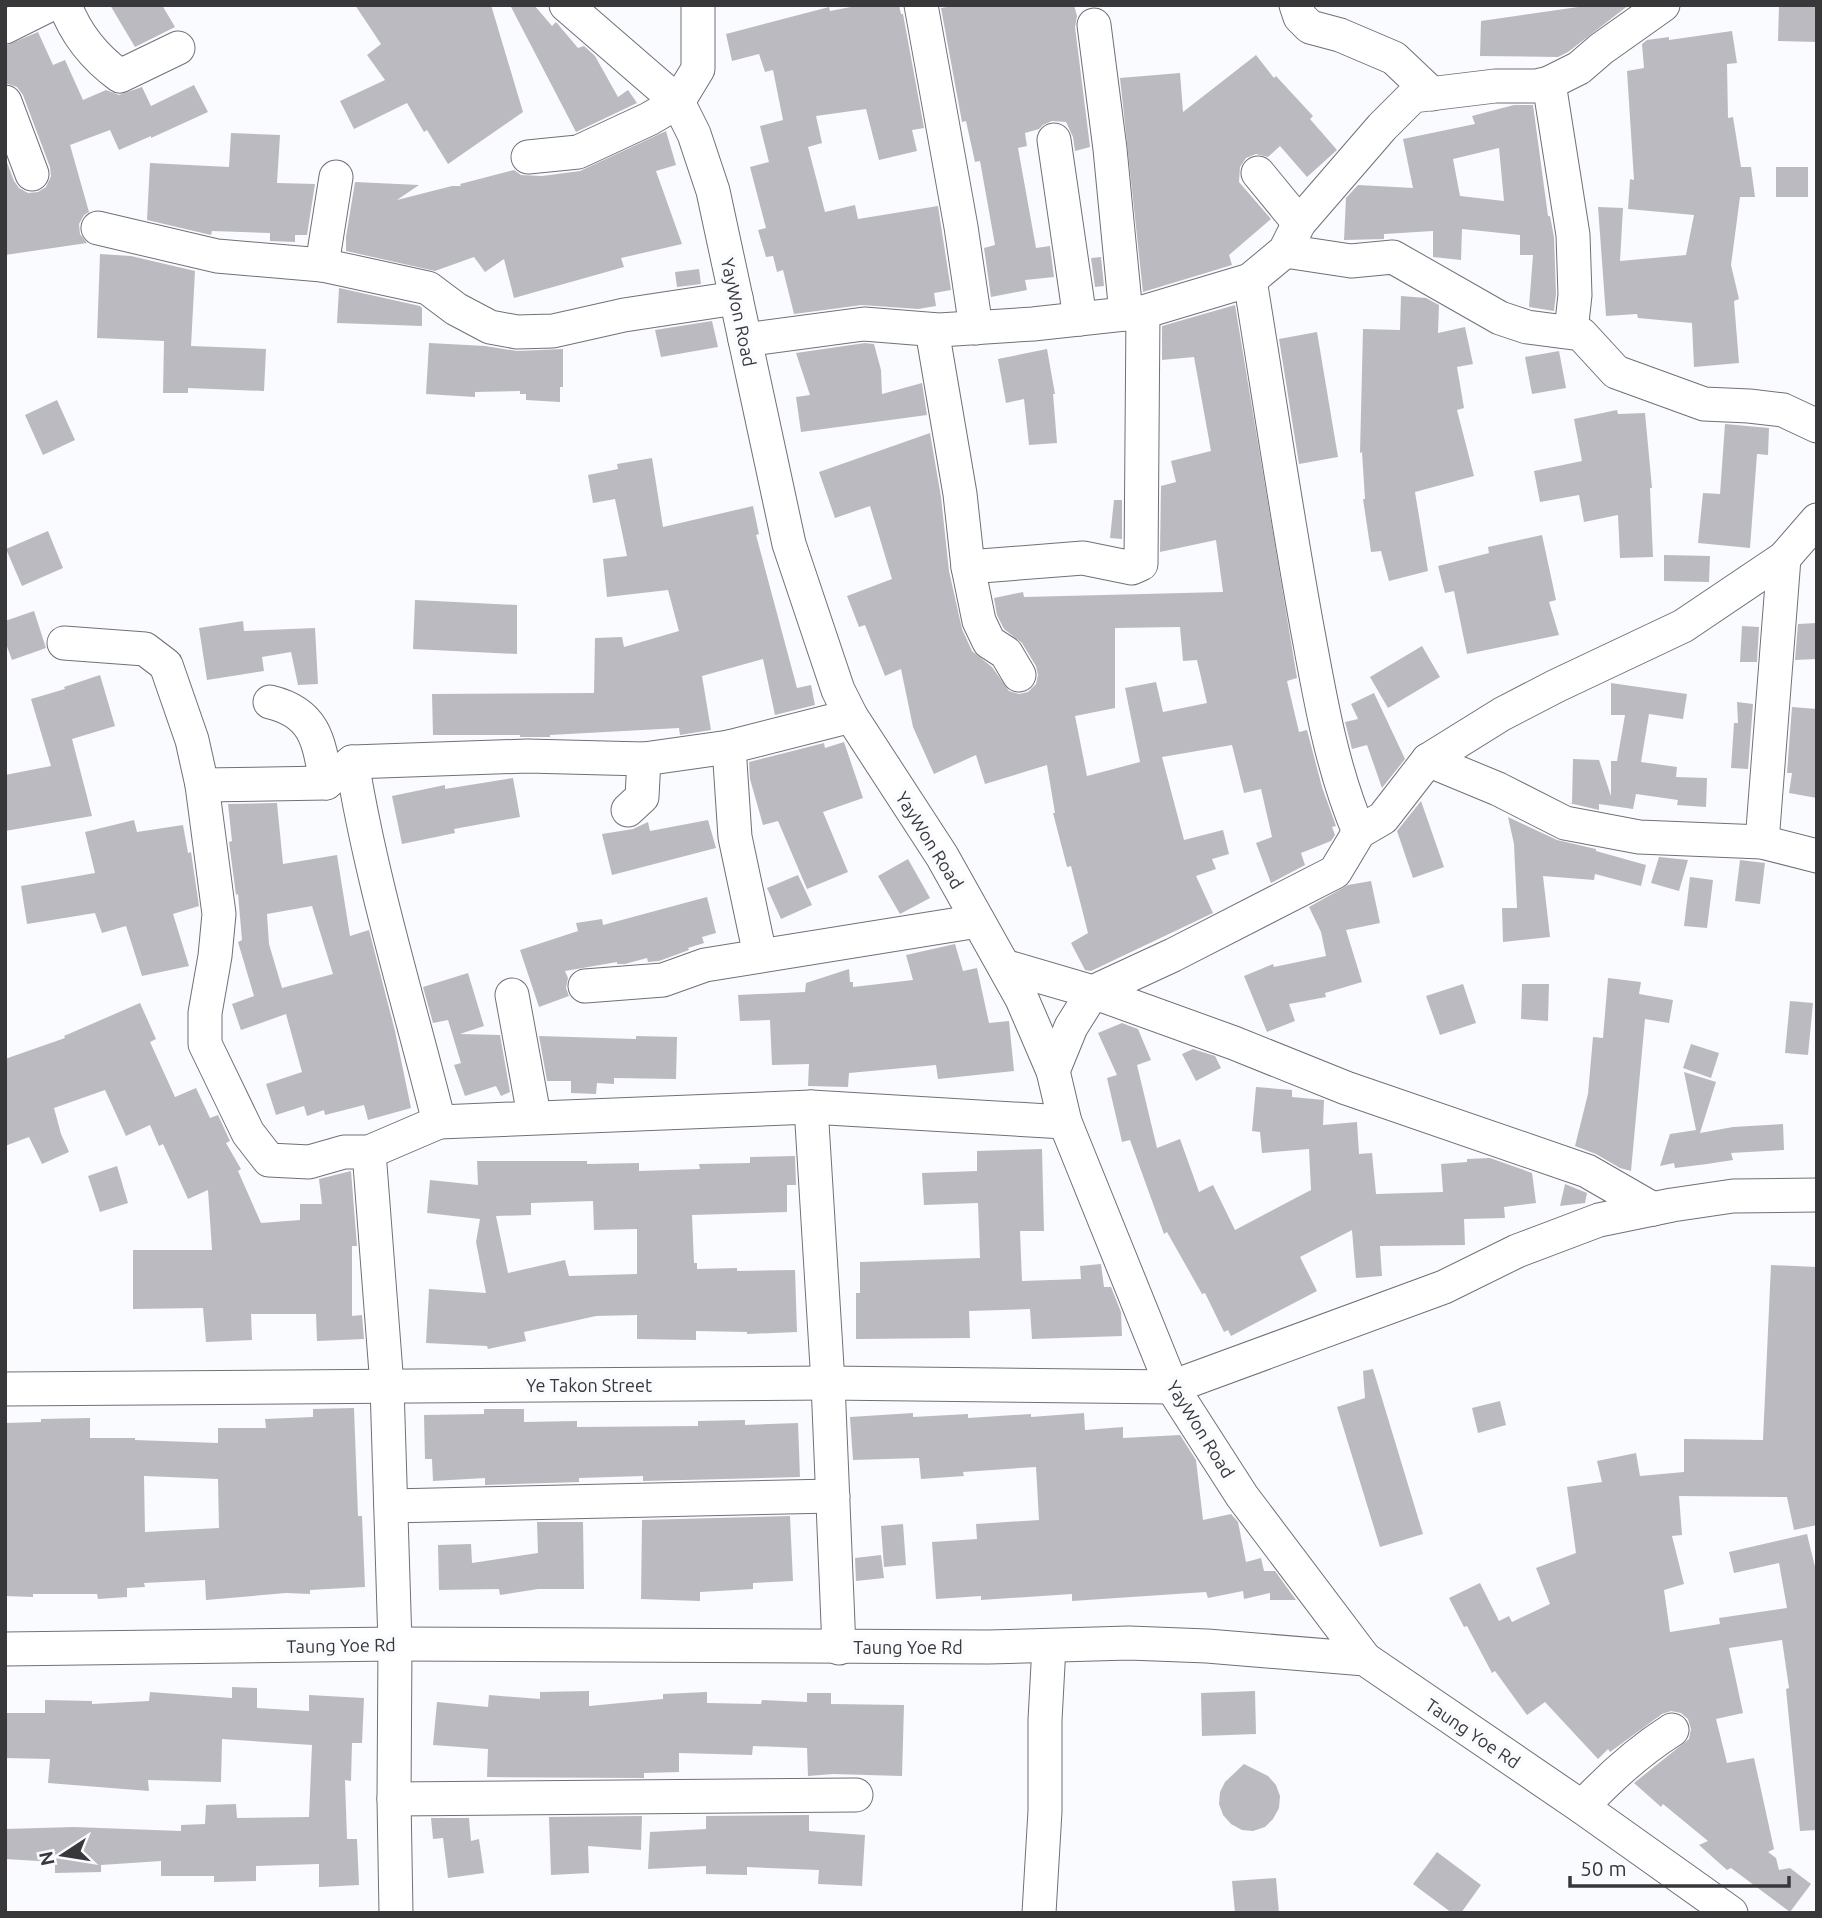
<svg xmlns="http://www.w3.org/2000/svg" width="1822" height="1918" viewBox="0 0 1822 1918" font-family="Ubuntu,sans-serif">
<rect width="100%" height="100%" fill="#fafbfe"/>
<!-- building -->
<g fill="#bbbac1" fill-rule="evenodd">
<path d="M110,5h52l13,22 -40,20z"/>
<path d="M355,5h136l32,107 -75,52 -21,-34 -3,2 -17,-29 -53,26 -14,-28 45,-21 -18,-25 14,-11z"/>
<path d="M510,5h24l18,21 4,-4 22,26 6,-2 11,10 23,41 10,-7 9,13 -61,29z"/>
<path d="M861,5h38l2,9h2l21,114 -12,2 5,21 -38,9 -13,-51 -50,7 6,27 -14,4 17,65 30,-7 3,14 80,-13 13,84 -17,3 2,13 -18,3 -56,-4 -68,9 -11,-44 -6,2 -4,-16 -7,1 -8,-27 8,-2 -16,-61 19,-5 -9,-36 23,-6 -10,-50 -8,2 -6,-18 -27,7 -6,-27 103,-27 1,4z"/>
<path d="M959,5h115l3,11 -2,11 15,120 -15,4 -2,-14 -7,-15 -14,-1 -9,4 -4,4 -14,4 2,13 -9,2 18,100 14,-2 4,31 -29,3 2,10 -36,7 -7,-49 11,-3 -15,-84 -5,1 -9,-41 -4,1 -21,-114z"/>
<path d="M1592,5h37l-61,47 -10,5 -78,-1 1,-35z"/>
<path d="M1779,5h38v37l-39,-1z"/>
<path d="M1732,31l5,32 -10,1 1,54 5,-1 8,50h10l4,30h-15l-9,68 8,34 -5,2 5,62 -45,4 -2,-44 -54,-5 -1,-4 -31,2 -8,-109 25,1 -3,53 66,-6 8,-40 -66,-6 2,-30 4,1 -7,-109 17,-3 -2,-24 5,-4 22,-3v3z"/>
<path d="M38,32l15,33 12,-5 18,40 23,-10 13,5 23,-8 9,19 43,-21 14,27 -57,26v-2l-32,14 -9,-20 -40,15 19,67 -5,3 -5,9 1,10 7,9 -82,12v-98l9,24 5,7 9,5 10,-1 8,-5 5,-11 -1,-9 -27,-72 -6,-8 -12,-4v-37z"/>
<path d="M1256,55l18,23 2,-2 37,40 -3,3 27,31 -30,27 -27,-31 -12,11 -12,-3 -10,4 -6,9 -1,15 32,37 -42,36 3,10 -89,27 -23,-214 60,-5 3,39z"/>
<path d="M1514,105h19l15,111h2l4,21 2,57 -2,17 -25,-4 4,-52h-13v-20l-58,-6 -1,31 -28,-3v-26l-49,3v5l-40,1 2,-42 12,-13 55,3 -10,-49 72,-15 -3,-8zM1499,148l5,53 -44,-5 -7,-37z"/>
<path d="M666,131l10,34 -20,6 26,73 -61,14 3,9 -110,31 -10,-39 -19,13 -11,-15 -39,14 -89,-20v-14l9,-55 64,3 -22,15 55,-14h9l-1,-2 54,-14 7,5 21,1 38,-5z"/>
<path d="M231,133l49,2 -3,48 38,1 -8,51h-12v7l-25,-1v-8l-58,-2 -1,4 -64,-15 3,-57 79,4z"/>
<rect x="1776" y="167" width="32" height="30"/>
<path d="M100,254l31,2 64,15 -4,75 75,3 -2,42 -76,-3v5h-25l1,-52 -67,-3z"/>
<path d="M1101,257l3,29 -9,1 -4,-29z"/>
<path d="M699,269l2,15 -24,3 -2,-15z"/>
<path d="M339,288l81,18 2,2v18l-85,-3z"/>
<path d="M1401,296l25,2 13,7 -1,28 27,-6 8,37 -16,3 7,41 -7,2 17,66 -59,16 13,79 -39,10 -8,-30 -10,1 -8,-53h2l-3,-47 -2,1 3,-124 37,1z"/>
<path d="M1235,305l62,373 -10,3 12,51 8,-2 15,57 14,39 -4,1 3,8 -4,6 -30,12 4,12 -34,18 -15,-40 16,-6 -11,-48 -17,4 -12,-48 -70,12 22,83 39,-10 6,24 -17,5 4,10 -20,7 17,37 -122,58 -6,-1 -14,-27 17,-10 -17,-67 -4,1 -14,-54h2l-8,-48 -62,19 -9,-29 -42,19 -21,-47 -12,-58 -16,7 -20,-51 -6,2 -12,-31 45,-17 -22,-73 -35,12 -16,-46 111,-39 11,64 8,74 13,58 10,22 20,16 17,24 10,3 9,-2 8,-8 2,-9 -2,-9 -14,-23 -18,-14 -7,-14 -3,-17 29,-6 1,5 199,-5 -7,-52 -56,12 1,-66 15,-4 -5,-21 40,-10 -17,-94 -32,3v-34zM1180,627l3,34 14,-1 10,43 -44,9 -7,-30 -31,6 15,74 -53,14 -12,-60 40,-8v-80z"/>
<path d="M712,321l6,26 -57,10 -6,-27z"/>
<path d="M1317,332l21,125 -39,7 -20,-125z"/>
<path d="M429,343l56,3 32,5 46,-2v38h-3v15l-34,-2v-6h-6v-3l-45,1v5l-49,-3z"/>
<path d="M865,343l9,1 7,26 1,24 40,-11 5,32 -126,17 -5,-35 14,-2 -14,-42z"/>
<path d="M1047,349l8,45h-2l4,49 -28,2 -5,-46 -18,4 -8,-44z"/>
<path d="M1559,351l7,37 -34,6 -7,-37z"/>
<path d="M57,400l18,40 -32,15 -18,-40z"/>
<path d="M1617,410l1,4 27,-1 7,75h-2l3,69 -33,1 -2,-43 -34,7 -5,-27 -39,7 -6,-31 48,-10 -8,-42z"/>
<path d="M1725,424l44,4 -1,27 -11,-1 -7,94 -52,-5 5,-50 17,1z"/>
<path d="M652,458l11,69 90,-21 6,28 -3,1 41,153 14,-3 4,20 -40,10 -12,-56 -61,17 9,54 -31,5 -1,-7 -129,7v2h-30v-2h-87l-1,-41 162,-1 1,-55 27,-1 2,10 55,-16 -11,-41 -61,7 -4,-38 24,-3 -12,-57 -22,4 -5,-28 30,-6 -1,-5z"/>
<path d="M1114,500h8v39l-12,-1z"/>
<path d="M48,531l15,37 -41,18 -16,-37z"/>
<path d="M1542,535l14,65 -7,2 10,33 -92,19 -13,-63 -9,2 -7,-27 51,-13 -1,-6z"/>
<path d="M1664,555l46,1 -1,26 -45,-1z"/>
<path d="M415,600l102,5v49l-104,-5z"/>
<path d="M34,611l12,37 -34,12 -7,-19v-20z"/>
<path d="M243,621l1,10 71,-3 3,56 -20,1 -7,-33 -29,5 2,14 -57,9 -8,-52z"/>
<path d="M1817,623v36l-22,1 3,-36z"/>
<path d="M1742,626l17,1 -2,35h-17z"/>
<path d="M1422,646l18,31 -52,31 -18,-31z"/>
<path d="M100,675l15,51 -43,13 20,77 -87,15v-56l46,-9 -20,-67 34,-10 -1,-2z"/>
<path d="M1611,683l76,11 -4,25 -34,-5 -8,48 36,5 -1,10 31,1 -1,29 -29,-2 1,-5 -42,-6 -3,15 -34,-5v6l-30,-7h3l1,-44 26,1 12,36v-35h6l8,-46h-14z"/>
<path d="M1374,693l31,66 -23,29 -15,-43 -15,4 -7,-27 13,-3 -7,-15z"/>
<path d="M1737,702l16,2 -5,65 -17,-1 3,-45h4z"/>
<path d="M1792,707l25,2v89l-28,-5 3,-20h-5z"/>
<path d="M844,742l19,56 -40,14 25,60 -41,17 -29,-68 -15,4 -13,-46 -1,-17 75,-19 1,5z"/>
<path d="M513,778l7,39 -66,12 1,4 -53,11 -10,-48 53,-11v4z"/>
<path d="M1421,801l23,66 -31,11 -16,-47z"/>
<path d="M277,803l6,61 54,-9 13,81 19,-6 26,101 16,77 -43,12 -4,-15 -39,10 -1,-5 -17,6 -3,-10 -28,9 -10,-31 36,-12 -16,-58 -45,16 -9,-26 22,-8 -16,-54 4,-2 -4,-46 -2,1 -7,-53 3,-1 -4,-37zM312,906l21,68 -51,14 -13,-44 -2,-30z"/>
<path d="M1508,817l49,23 39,9v2l50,14 -5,21 -46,-12 -1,6 -51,-4 7,61 -47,5 -1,-34h15l-3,-64z"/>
<path d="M134,820l3,12 46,-7 5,28 3,-1 8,54 -26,8 16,52 -47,10 -16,-50 -24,7 -7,-20 -68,11 -6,-38 74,-13 -10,-41z"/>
<path d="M708,820l8,28 -104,27 -10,-41 31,-5 15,-7 2,9z"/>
<path d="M1659,857l29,3 -9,31 -28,-8z"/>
<path d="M908,859l22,39 -30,16 -22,-38z"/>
<path d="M1740,860l25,3 -5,41 -25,-3z"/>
<path d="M798,875l14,30 -31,14 -14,-31z"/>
<path d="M1690,877l23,3 -6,48 -23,-2z"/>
<path d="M1371,881l9,42 -34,7 16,52 -37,11 1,4 -37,7 6,17 -28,11 -23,-56 29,-12 1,3 52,-11 -5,-24 -12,-25 39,-22z"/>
<path d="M707,897l9,36 -14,4 2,6 -16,5 1,2 -30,11 -11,1 -1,-4 -22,6h-8v-2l-52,9 3,7 -2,10 3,8 -30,11 -19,-57 58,-19 -2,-8 26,-4 1,6z"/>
<path d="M955,944l8,27 14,-3 12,55 20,-2 5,50 -76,8 -2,-14 -87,8 -1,14 -40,-1 1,-22 -37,1 -2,-45 -30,1 -2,-26 67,-3 1,-9 43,-14 1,13h3v5l60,-7 -7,-25z"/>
<path d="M468,973l16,53 -24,8 40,1 10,57 -9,4 -5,-10 -31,10 -11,-31 7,-2 -13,-43 -15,3 -10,-36z"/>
<path d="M1608,978l33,4 -2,12 34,6 -4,23 -24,-4 -14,152 -11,-3 -24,-14 -21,-8 13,-52 5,-57 10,1z"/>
<path d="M1463,984l13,39 -36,12 -14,-39z"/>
<path d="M1522,984h27l-1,37 -27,-2z"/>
<path d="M1790,1001l23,2 -5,52 -23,-2z"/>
<path d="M140,1003l16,36 -6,3 25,55 21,-9 14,30 8,-3 12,26 -4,2 15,26 -3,2 23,52 39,-3v-16h22l-3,-25 32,-8 6,75h-5v70l10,-1 2,24 -47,2 -1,-27h-65l1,26 -46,2 -3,-34 -70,1v-59h79l-4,-60 -20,9 -25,-55 -4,2 -9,-21 -24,11 -21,-46 -51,18 7,26 8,18 -27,12 -13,-27 -24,9v-87l60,-21 -1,-2z"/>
<path d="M1122,1023l16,6 13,31 -14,5 20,83 23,-9 19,53 14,-7 22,45 76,-40 -2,-41 -47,4 -2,-21 -8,-1 4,-44 36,3v7l32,3 -1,25 34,-3 2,32 13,-1 4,41 67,-2 -2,-28 26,-2v-3l23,-1 42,15 4,30 -32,4 1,11 -41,1 1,26 -85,1 2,30 -26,2 -4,-48 -52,27 17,34 -86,45 -3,-6 -4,2 -19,-39 -3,1 -35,-62 -3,2 -34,-94 -8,2 -15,-64 10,-3 -19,-42z"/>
<path d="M539,1036l97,3v-3l41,1 -1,42 -62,-1v6l-17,-1 -1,11 -25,-1v-12h-24z"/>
<path d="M1691,1044l28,9 -8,25 -28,-10z"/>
<path d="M1193,1049l22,7 6,12 -25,13 -14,-27z"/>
<path d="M1684,1072l32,10 -16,51 33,-6 50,-3 1,26 -53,3 2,7 -26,4 -32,4 -1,-5 -14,3 10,-32 26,-4z"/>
<path d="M1042,1149l2,82h-24l2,50 59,-2 -1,-13 21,-2 3,23h7l10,25 1,24 -90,3 -2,-30 -61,2 1,27 -114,1v-46h4v-31l120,-4 -2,-55 -54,2 -2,-32 55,-2v-20z"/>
<path d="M795,1156l1,29h-9v27l-95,3 2,48h3v6l40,-1v3l58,-1 2,62 -50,2v-2l-51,-1v9l-59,-1v-24l-41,1 -72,16 2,9 -38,8 -1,-3 -61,-3 3,-54 57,4 -10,-51 4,-23 -53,-6 3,-33 48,5 -1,-24h110v3l52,-1v8l61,-2 -1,-5 51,-1v-6zM593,1201l1,29 43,-1v45l-68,2 -4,-16 -57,13 -12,-57 35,-1v-12z"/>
<path d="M117,1166l11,37 -28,9 -12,-36z"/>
<path d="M1565,1184l22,9 -2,10 -25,3z"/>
<path d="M1771,1265l46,2v258l-23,5 -7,-33 -108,-1 3,39 -10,1 12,48 -20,6 6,42 50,-8 -1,-6 68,-10 -8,-45 -45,10 -5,-21 78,-18 10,41v255l-17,1 -14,-142 3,-1 -7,-48 -53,8 14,65 -27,6 11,44 27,-5 20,91 -6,3 8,6 3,12 11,-2 21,16 -21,28 -59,-44 -4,2 -28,-25 9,-4 -45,-37 -2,3 -27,-24 55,-44 2,-10 -3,-10 -7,-6 -10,-2 -9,3 -52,38 -2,-3 -10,10 -53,-57 -18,13 -32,-44 -3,2 -25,-47 -3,1 -15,-29 31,-15 19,38 10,-5 3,6 38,-18 -14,-36 40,-15 -9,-66 35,-5 -5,-21 39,-8 4,23 44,-4v-33l79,1z"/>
<path d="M1373,1369l50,165 -43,13 -43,-140 28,-9 -2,-27z"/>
<path d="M1500,1401l6,24 -28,8 -6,-25z"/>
<path d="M354,1408l4,108h4l3,71 -55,3v4l-24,-1 -80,7 -1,-20 -61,3 1,4 -18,1v9l-29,2 -1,-5h-64v3l-28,-1v-173l36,-1v-3l49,-1v20h45v2l83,3v-15h48l-1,-9 48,-2v-8zM144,1476l74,3 1,49 -74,4z"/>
<path d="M484,1409h40v13l53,-1v6l121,-1v-5l47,-1v5l53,-2 2,54 -157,4v-5l-64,2v4l-94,3v-7l-52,3 -1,-22h-7l-1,-44 60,-1z"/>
<path d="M913,1413v4l55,-3v4l63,-4v3l53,-4 1,17 38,-3v11l57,-3 16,25 7,60 28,-6 7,8 8,40 15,-4 3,13h11l21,29h-26v-7l-26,6 -1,-8 -35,7 -2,-6 -134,9v-7l-91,6v-4l-45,3 -4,-57 45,-3 -1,-15 63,-4 -3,-53 -73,5 1,4 -43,3 -2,-21 -66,2 -3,-43z"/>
<path d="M790,1516l3,65 -40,2v6l-53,3v9l-59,-2 1,-79z"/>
<path d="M537,1522h46l1,67h-46l-38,6 -1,-6 -60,1 -1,-45 33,-1 1,19 66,-10z"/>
<path d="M903,1524l3,41 -22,2 -3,-41z"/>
<path d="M881,1555l3,23 -28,3 -1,-23z"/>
<path d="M232,1687l25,1v20l52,3v-16l55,3 -2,45h-10l-1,38 -6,-1 2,59h10l2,46 -40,2v-23l-63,2v15l-42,1v-6h-53v-15l-60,4v7l-46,1v-11l-50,-3v-30l69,-2 107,4v-6l24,-1 1,-19 30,-1 1,14 72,-1 3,-72 -90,-6 -1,43 -73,-2 1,11 -101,-8 2,-24 -45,-1v-45h40v-13l47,1v3l57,-3 1,-9 82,6z"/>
<path d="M589,1691v15l74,-7v-5l44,-2v11l54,1 1,-4 45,2v-9h24v11l73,1 -2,71 -69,-2 -25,2 -1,-28 -54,-2 -1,9 -73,-2v19l-35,1v5l-157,-1 1,-28 -55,-4 4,-43 51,5 1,-12 51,4v-7z"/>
<path d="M1255,1691l1,43 -54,2 -1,-43z"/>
<path d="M1244,1764l24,12 8,9 4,11 -1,12 -6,11 -8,8 -12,4 -11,-1 -11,-6 -8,-9 -4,-11 1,-12 5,-10z"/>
<path d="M809,1815v16l56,4 -3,51 -44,-2 1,-14 -72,-3v8l-41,-1v-8l-58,3 2,-37 56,-3v-13z"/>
<path d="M642,1816l-1,34 -53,-4 1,27 -38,2 -2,-58z"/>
<path d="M431,1818h38l2,23 8,-2 5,34 -36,5 -5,-40 -10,1z"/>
<path d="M1437,1852l44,33 -20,28h-9l-39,-29z"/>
<path d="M1276,1878l3,35h-44l-3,-32z"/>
</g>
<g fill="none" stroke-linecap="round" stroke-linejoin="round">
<defs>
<g id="street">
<path d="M65,5c11,30 29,52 55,71l58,-28"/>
<path d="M566,5l112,97 16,32 19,57 76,353 49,146 13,26 91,140 80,143 31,72 12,51 107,265 70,109 123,163"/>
<path d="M921,5l40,222 15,101"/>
<path d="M1296,5l4,12 10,10 30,8 54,23 38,36"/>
<path d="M1094,25l16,124 16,165"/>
<path d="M5,27l44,-22"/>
<path d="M1549,83l24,152 2,60 -4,36"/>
<path d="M5,102l27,72"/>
<path d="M1054,140l26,179"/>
<path d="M528,157l50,-5 71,-33 29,-17 20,-33v-64"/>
<path d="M1258,173l41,50"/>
<path d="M98,228l119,28 105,9 106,23 28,21 34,18 27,5 36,-1 71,-16 112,-17"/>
<path d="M1285,251l66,10 42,-4 107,61 27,9 54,7 35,38 88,32 45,2 34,4 34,16"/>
<path d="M322,265l14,-88"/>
<path d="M1250,280c19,116 36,232 57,347 13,70 24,139 52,205"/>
<path d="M932,330l28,164 8,73 11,54 10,21 17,11 13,22"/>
<path d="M745,340l119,-16 75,6 94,-6 110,-12 107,-32 35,-29 14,-28 83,-96 31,-31 82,-10h41l13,-3 30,-15 22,-19 62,-44"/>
<path d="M968,567l115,-9 49,10 9,-4 2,-252"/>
<path d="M64,643l81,6 21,16 26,75 10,45 124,-2 26,-21 175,-6 117,3 85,-12 122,-31"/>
<path d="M270,702c46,11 49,40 56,81"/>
<path d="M729,747l6,90 25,118"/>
<path d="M1428,760l70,29 67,34 74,14 123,5 55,14"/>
<path d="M352,762c20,122 57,240 87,360l372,-15 254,15"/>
<path d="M202,785l17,129 -4,42 -10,57v31l43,89 21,27 40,2 35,-10h25l70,-30"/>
<path d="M628,810l14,-13 2,-38"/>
<path d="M1762,842l22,-284"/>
<path d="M1004,966l89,26 80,-37 162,-83 24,-40 24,-14 45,-58 74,-46 54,-28 127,-60 101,-68 33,-38"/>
<path d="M585,986l78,-6 42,-15 273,-44"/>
<path d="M512,995l21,115 -4,7"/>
<path d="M1053,1071l18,-44 22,-35 141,51 112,45 241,83 66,38"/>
<path d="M811,1107l17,276 11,265"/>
<path d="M369,1152l18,234 8,258 -1,155 2,114"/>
<path d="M5,1389l823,-6 344,4 272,-100 73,-36 82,-31 73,-15 61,-9 84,-1"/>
<path d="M391,1506l442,-10"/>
<path d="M5,1649l390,-5 593,3 141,-4 78,3 158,13 217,148 149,106"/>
<path d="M394,1799l462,-4"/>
<path d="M1582,1807c27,-29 57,-56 90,-77"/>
<path d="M1039,1913l6,-102v-91l4,-74"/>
</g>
</defs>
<!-- street casing -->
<use href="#street" stroke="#6f7177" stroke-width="35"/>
<!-- street -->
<use href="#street" stroke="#fff" stroke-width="33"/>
</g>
<g text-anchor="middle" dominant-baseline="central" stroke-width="7" stroke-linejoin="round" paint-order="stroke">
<!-- street labels -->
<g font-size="18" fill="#38383b" stroke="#fafbfe">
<text transform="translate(739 312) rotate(78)">YayWon Road</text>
<text transform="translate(930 840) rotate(58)">YayWon Road</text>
<text x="589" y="1385">Ye Takon Street</text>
<text transform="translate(1201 1429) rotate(58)">YayWon Road</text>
<text transform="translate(341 1645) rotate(-1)">Taung Yoe Rd</text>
<text x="908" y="1647">Taung Yoe Rd</text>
<text transform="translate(1473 1733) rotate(34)">Taung Yoe Rd</text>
</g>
</g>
<!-- border -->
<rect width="1822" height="1918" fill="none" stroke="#38383b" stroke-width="14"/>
<!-- north arrow -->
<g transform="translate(63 1855) rotate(258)" stroke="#fafbfe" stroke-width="5" paint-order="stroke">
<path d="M0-5L12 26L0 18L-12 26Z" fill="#38383b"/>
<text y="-10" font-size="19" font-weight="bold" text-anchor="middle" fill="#38383b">N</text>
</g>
<!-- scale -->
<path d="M1570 1876v10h219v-10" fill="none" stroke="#38383b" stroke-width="3.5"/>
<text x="1580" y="1876" font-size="21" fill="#38383b" stroke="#fafbfe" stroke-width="5" paint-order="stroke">50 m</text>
</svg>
